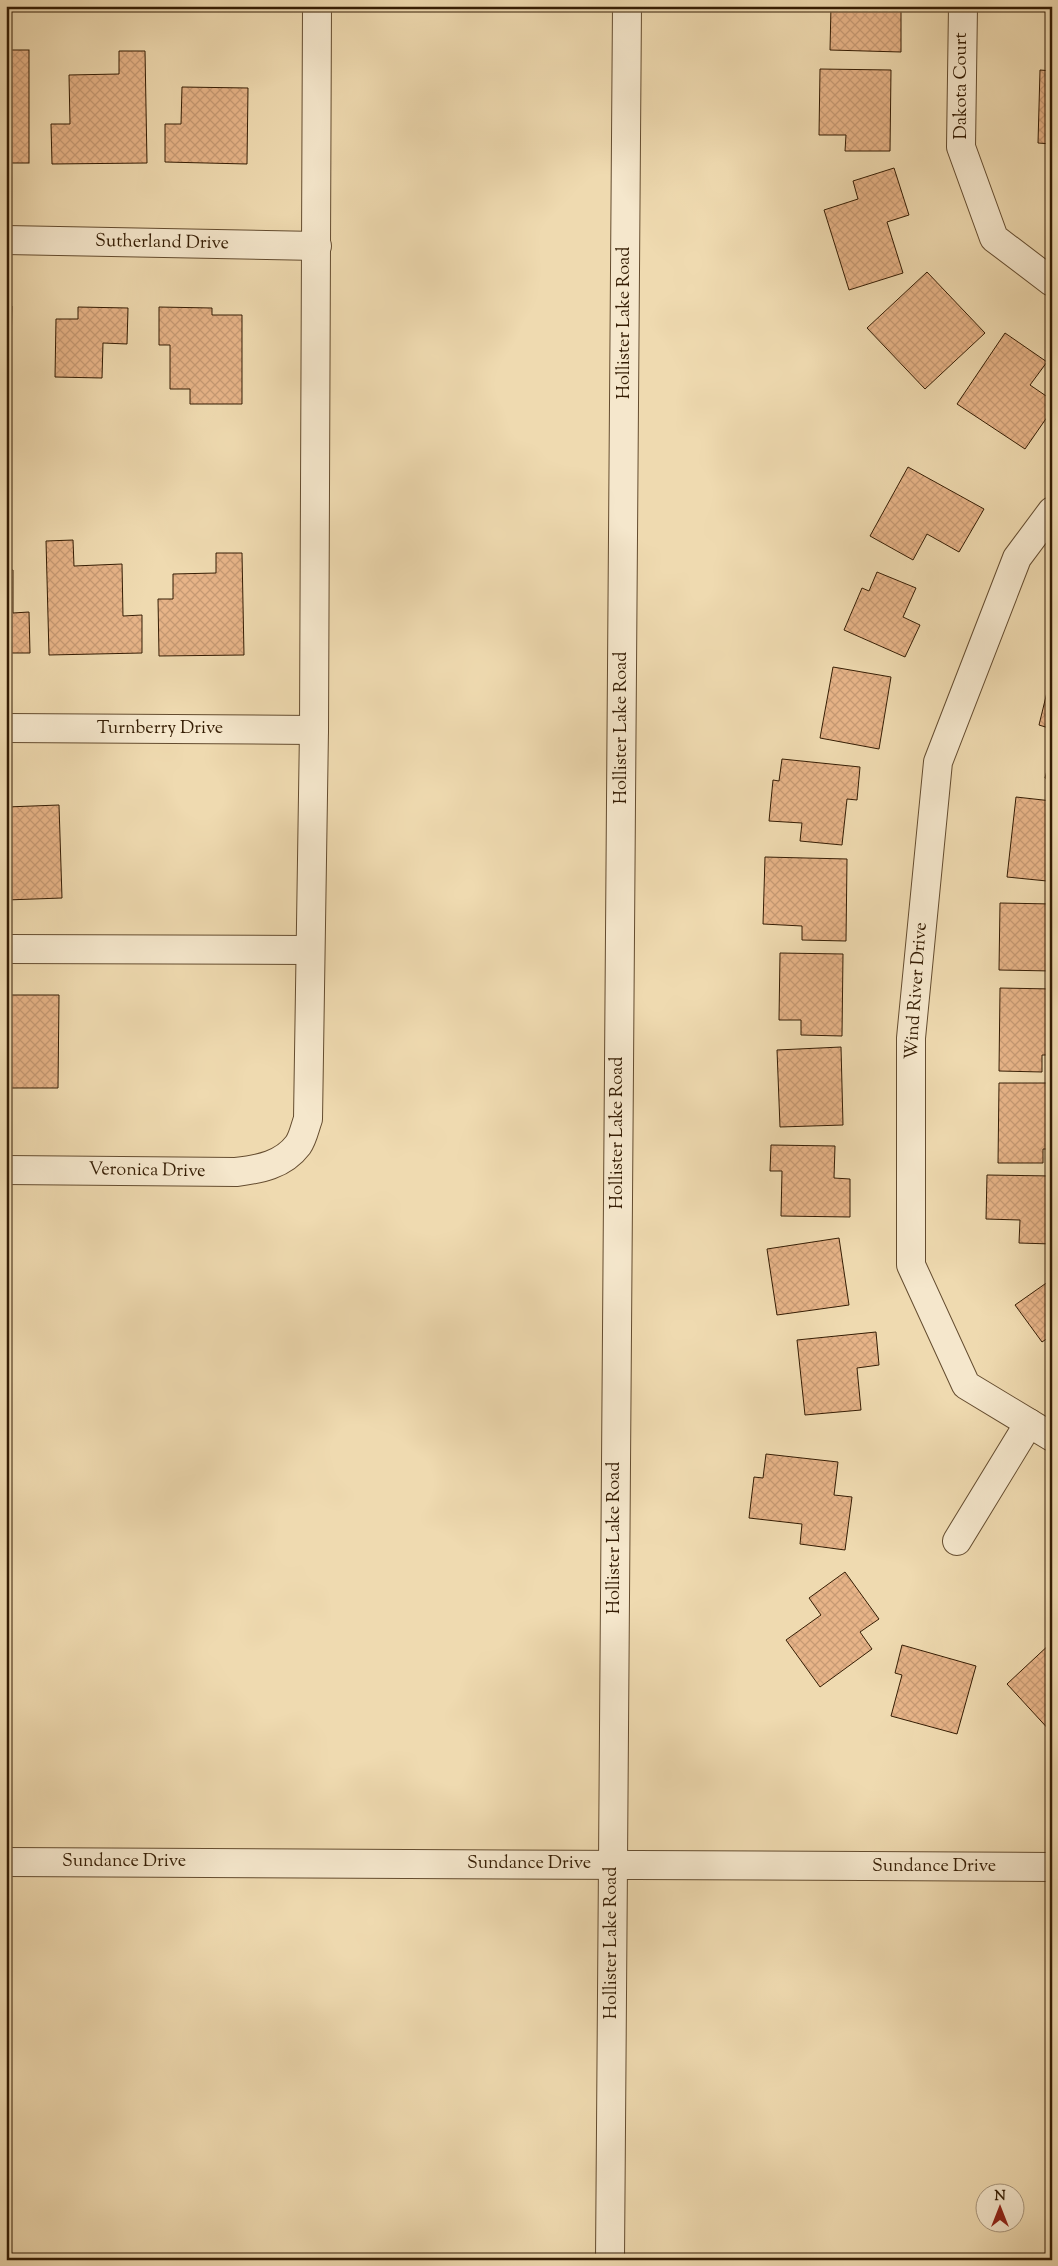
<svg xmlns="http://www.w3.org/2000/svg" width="1058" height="2266" viewBox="0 0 1058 2266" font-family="'Sorts Mill Goudy',serif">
<defs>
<pattern id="building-cross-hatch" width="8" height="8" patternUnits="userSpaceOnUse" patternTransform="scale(1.25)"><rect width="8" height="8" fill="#e7b488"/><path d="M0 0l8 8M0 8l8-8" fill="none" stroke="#c79a74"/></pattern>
</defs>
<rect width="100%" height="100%" fill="#efdab0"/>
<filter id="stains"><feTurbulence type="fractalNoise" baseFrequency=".004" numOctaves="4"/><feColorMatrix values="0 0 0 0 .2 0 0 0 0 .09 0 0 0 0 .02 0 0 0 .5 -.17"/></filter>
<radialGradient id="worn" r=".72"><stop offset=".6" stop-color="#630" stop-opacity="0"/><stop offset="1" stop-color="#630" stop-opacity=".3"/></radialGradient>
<!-- building -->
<g fill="url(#building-cross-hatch)" stroke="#351d04">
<path d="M831,6h60v5h10v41l-71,-2z"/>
<path d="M1048,6h4v51h-5z"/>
<rect x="6" y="50" width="23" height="113"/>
<path d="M119,51h26l2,112 -95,1 -1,-40h19l-1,-49 50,-1z"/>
<path d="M820,69l71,1 -1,81h-45l1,-16h-27z"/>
<path d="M1040,70l12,1v73l-14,-1z"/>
<path d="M182,87l66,1 -1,76 -82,-2v-38h16z"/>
<path d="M894,168l15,47 -22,7 16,51 -54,17 -25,-80 34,-11 -5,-18z"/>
<path d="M927,272l58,61 -60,56 -58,-61z"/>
<path d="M6,306h6l-1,39 -5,-1z"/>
<path d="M78,307l50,1 -1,36 -24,-1 -1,35 -47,-1 1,-58h22z"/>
<path d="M159,307l53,1v7h30v89h-52v-15h-20v-44h-11z"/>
<path d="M1005,333l42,29 -17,23 22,15v10l-27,39 -68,-45z"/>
<path d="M908,467l76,42 -25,43 -32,-18 -14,26 -43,-24z"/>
<path d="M73,540l1,26 48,-2 1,52 19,-1v38l-93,2 -3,-114z"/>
<path d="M216,553h26l2,102 -85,1 -1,-57h15v-25l43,-1z"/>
<path d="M6,570h7v43l16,-1 1,41h-24z"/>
<path d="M877,572l39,16 -13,29 17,8 -15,32 -61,-27 18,-42 7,3z"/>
<path d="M833,667l58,10 -12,72 -59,-11z"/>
<path d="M1048,688l4,1v40l-13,-4z"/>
<path d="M1052,751v29l-7,-2z"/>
<path d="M782,759l78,8 -3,33 -10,-1 -5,46 -42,-4 2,-18 -33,-2 4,-41 6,1z"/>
<path d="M1016,797l36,4v66h-3l-2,14 -40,-4z"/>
<path d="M59,805l3,93 -56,2v-93z"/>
<path d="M765,857l82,2 -1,82 -44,-1v-14l-39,-2z"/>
<path d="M1000,903l52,1v67l-53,-1z"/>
<path d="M780,953l63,1 -1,82 -41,-1v-15h-22z"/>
<path d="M1000,988l52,1v66h-10v17l-43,-1z"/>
<path d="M6,995h53l-1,93h-52z"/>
<path d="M841,1047l2,78 -63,2 -3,-77z"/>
<path d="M999,1083h53v66h-9v14h-45z"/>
<path d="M771,1145l64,1 -1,32 16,1v38l-69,-1 1,-45h-12z"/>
<path d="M987,1175l65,1v68l-33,-1 1,-23 -34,-1z"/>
<path d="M839,1238l10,67 -72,10 -10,-66z"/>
<path d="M1052,1279v56l-10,7 -27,-37z"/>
<path d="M876,1332l3,33 -22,3 4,42 -56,5 -8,-75z"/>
<path d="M766,1454l72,8 -4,33 18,2 -7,53 -45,-6 2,-20 -53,-6 5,-41 9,1z"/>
<path d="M845,1572l34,47 -19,13 12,17 -52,38 -34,-47 35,-25 -12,-17z"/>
<path d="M1052,1642v91l-45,-49z"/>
<path d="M902,1645l74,21 -19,68 -66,-18 11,-41 -7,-2z"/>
</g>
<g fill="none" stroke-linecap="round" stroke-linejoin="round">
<defs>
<g id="minor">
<path d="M963,6l-2,141 33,91 58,44"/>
<path d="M6,240l311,6"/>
<path d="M1052,511l-35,47 -79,204 -27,276v227l55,120 86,52"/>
<path d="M6,728l308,2"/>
<path d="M6,949l303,1"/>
<path d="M6,1170l230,2c24,-3 47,-7 62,-27 5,-7 7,-18 10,-26l6,-389 3,-724"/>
<path d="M957,1541l72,-118"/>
<path d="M6,1862l1046,5"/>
<path d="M610,2260l17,-2254"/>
</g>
</defs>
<!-- minor casing -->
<use href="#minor" stroke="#644c2f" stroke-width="30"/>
<!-- minor -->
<use href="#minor" stroke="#f5e7cc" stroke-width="28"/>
</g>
<g text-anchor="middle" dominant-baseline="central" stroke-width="5" stroke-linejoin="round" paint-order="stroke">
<!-- street labels -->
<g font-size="18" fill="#351d04" stroke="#f5e7cc">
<text transform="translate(962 86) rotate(-90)">Dakota Court</text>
<text transform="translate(162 243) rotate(1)">Sutherland Drive</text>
<text transform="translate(625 323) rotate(-90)">Hollister Lake Road</text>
<text transform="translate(622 728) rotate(-90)">Hollister Lake Road</text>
<text x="160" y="729">Turnberry Drive</text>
<text transform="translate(917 991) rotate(-86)">Wind River Drive</text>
<text transform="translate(618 1133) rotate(-90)">Hollister Lake Road</text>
<text transform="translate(147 1171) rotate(1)">Veronica Drive</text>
<text transform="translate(615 1538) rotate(-90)">Hollister Lake Road</text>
<text x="124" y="1862">Sundance Drive</text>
<text x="529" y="1864">Sundance Drive</text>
<text x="934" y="1867">Sundance Drive</text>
<text transform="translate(612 1943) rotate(-90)">Hollister Lake Road</text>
</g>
</g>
<!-- margin -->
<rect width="1058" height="2266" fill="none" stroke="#efdab0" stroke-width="25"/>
<rect x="8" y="8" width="1043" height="2251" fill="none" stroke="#351d04" stroke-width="2.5"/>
<rect x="12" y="12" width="1033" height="2241" fill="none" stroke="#351d04"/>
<!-- north arrow -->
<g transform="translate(1000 2208)"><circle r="24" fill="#f5e7cc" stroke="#a8967c"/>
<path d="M0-4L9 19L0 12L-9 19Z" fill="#8f2418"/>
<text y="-8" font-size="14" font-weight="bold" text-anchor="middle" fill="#351d04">N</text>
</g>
<rect width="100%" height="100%" filter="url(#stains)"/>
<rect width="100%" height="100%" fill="url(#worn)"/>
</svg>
